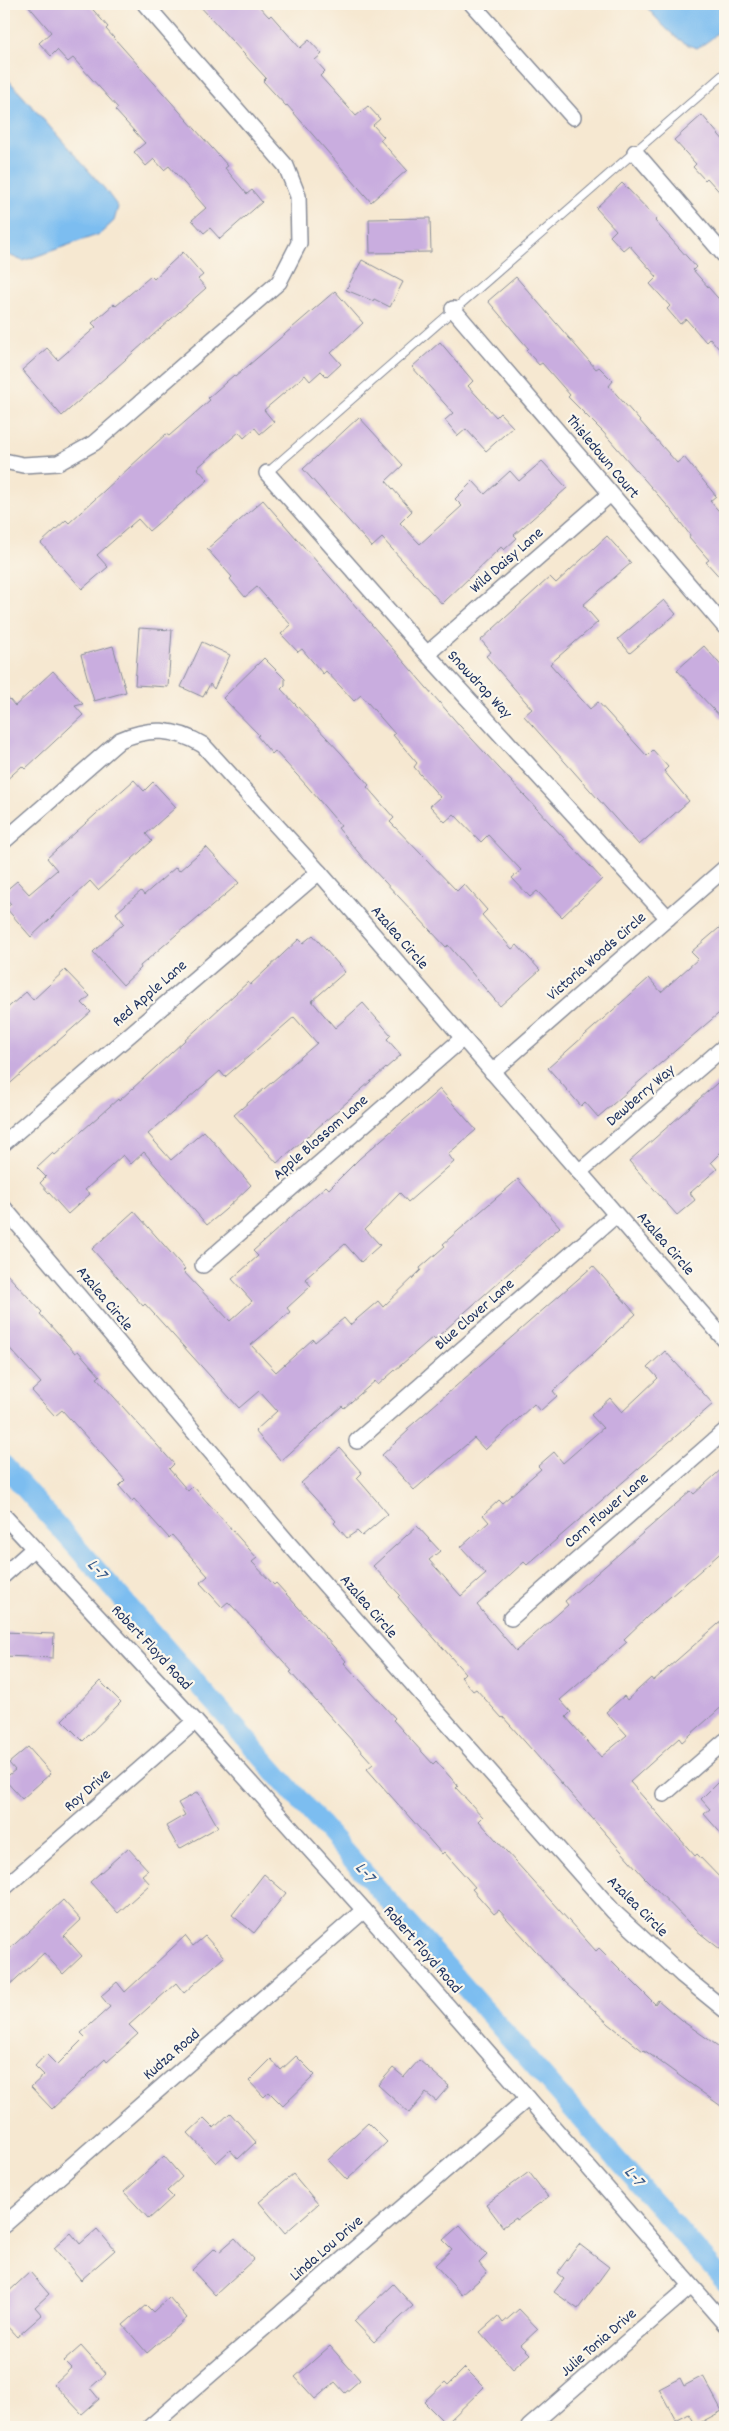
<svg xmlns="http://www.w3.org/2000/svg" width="729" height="2431" viewBox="0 0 729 2431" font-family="Dekko,sans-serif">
<rect width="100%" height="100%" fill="#fbf7ec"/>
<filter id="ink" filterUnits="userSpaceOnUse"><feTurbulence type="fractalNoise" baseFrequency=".02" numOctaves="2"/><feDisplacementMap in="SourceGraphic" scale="10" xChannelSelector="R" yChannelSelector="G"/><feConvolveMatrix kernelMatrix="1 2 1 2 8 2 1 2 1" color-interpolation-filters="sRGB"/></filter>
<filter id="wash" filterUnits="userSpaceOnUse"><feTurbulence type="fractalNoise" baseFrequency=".0096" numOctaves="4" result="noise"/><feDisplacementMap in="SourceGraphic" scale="20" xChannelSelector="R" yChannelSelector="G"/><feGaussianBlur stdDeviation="1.12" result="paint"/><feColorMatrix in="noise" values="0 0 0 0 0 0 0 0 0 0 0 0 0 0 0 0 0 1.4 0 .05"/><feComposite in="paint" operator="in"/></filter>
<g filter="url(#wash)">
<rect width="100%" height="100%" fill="#f6e8d1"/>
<!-- water -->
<g fill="#7bbdf0" stroke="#4b76a7">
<path d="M644,4h81c0,24 -7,32 -28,44 -22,-6 -38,-27 -53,-44z"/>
<path d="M4,75l100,113 14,19 -4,14 -14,13 -77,27 -19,-8z"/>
</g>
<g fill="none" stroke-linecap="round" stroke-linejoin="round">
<!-- canal -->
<path stroke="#7bbdf0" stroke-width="20" d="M4,1465l721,817"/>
</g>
<g id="blocks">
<!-- building -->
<g fill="#c9addf">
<path d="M27,4h61l20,23 -2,2 122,137 -3,2 22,26 5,-4 10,12 -42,37 -10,-11 -6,5 -12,-13 14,-12 -37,-42 -5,4 -10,-11 -8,7 -12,-14 11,-9 -30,-33 3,-2 -45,-50 -5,4 -11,-12 -6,6 -12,-13 12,-11z"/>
<path d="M198,4h59l12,13 2,-2 29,33 9,-8 13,14 -7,6 10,11 -5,5 36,40 12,-10 12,13 -7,6 11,12 -4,3 27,30 -36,32 -84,-97 -1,1 -23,-25 3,-3z"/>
<path d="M702,115l23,27v56l-18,-20 -2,2 -12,-13 3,-3 -22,-24z"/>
<path d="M622,183l35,36 -2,2 41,46 -3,3 32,36v50l-15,-18 -4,4 -20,-23 -6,5 -13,-15 3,-3 -20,-22 7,-7 -28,-32 -6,5 -13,-14 6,-6 -20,-22z"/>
<path d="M430,218l1,34 -61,1 -1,-34z"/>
<path d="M183,252l20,23 -5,4 8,9 -144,128 -40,-46 25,-22 11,12 38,-33 -4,-4 22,-19 2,2 35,-30 3,3z"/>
<path d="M362,260l41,22 -13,25 -16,-8 -1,2 -27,-11z"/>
<path d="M516,277l80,92 3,-2 14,14 -4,5 68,77 7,-6 32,39 -6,5 15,17v65l-19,-21 3,-2 -20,-23 1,-2 -19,-25 -68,-78 -35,-35 2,-2 -28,-32 -3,2 -13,-15 2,-2 -40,-47z"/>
<path d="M335,291l28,32 -32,30 10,11 -14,13 -6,-6 -11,10 -5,-6 -41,35 10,12 -14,12 -5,-6 -11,10 -5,-6 -42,36 11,12 -59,51 -11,-12 -41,36 11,12 -26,22 -41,-46 25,-23 3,3 97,-89 3,2 41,-36 -2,-2 26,-23 1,2z"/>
<path d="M440,342l33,39 -5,5 28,31 4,-4 13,14 -27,24 -20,-22 -8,7 -13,-16 8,-7 -41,-46z"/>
<path d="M359,417l44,48 -17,16 26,30 -12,12 20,21 42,-38 -7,-7 18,-18 12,13 25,-23 9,10 23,-20 25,27 -53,47 3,3 -13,12 -3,-3 -59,57 -60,-66 -10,9 -69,-78z"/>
<path d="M263,500l197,226 142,153 -40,38 -25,-26 -7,6 -18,-19 9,-8 -33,-35 -7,7 -27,-28 -9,8 -15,-16 10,-9 -26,-30 3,-4 -24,-28 2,-1 -34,-39 -7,6 -28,-30 -3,3 -21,-25 -4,3 -17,-18 10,-9 -34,-38 -12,10 -15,-18 2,-2 -25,-28z"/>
<path d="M607,536l24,27 -48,42 15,17 -48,42 40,45 8,-7 49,54 6,-6 15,17 -4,4 25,30 -50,44 -115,-129 8,-7 -46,-53 5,-4 -10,-12 69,-63 6,6z"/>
<path d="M664,600l12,14 -46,39 -12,-14z"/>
<path d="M139,628l33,2 -4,57 -33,-2z"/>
<path d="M202,642l28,13 -16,34 -4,-5 -7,13 -22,-10z"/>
<path d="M113,646l13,46 -32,9 -13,-46z"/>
<path d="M704,646l21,24v52l-48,-52z"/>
<path d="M264,658l21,21v6l-4,4 61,65 27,31 -2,2 27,31 -4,4 67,69 7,-7 23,26 -5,5 30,34 5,-4 23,25 -40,36 -52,-61 -2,2 -78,-83 -30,-36 3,-2 -34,-40 -32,-35 -3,3 -15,-18 2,-1 -36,-37z"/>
<path d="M53,671l30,33 -8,2 8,9 -58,54 -3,-3 -18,16v-89l11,13z"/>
<path d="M134,780l10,11 9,-9 23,25 -30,27 6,7 -54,49 -8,-9 -59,56 -25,-29 5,-4 -7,-8v-4l13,-11 12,13 28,-24 -10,-12z"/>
<path d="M206,847l33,36 -54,46 -1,-1 -44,38 1,2 -18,17 -30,-33 31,-29 -8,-10 25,-22 3,4 32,-28 3,4z"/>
<path d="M725,923v85l-127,109 -13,-15 -4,4 -33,-38 101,-90 12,14 37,-33 -7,-7z"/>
<path d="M313,935l32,37 -33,29 23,27 28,-25 28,32 -4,4 14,16 -124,108 -43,-48 83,-72 -23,-26 -69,60 -5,-6 -72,63 23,26 33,-29 47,54 -26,25 -18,15 -63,-73 -13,12 -8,-9 -38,35 5,4 -22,20 -28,-31 6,-6 -9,-9 16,-15 2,2 63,-56 1,2 129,-119 2,3 49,-46 4,4z"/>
<path d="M65,970l25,26 -8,7 9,9 -87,77v-78l22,-19 7,8z"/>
<path d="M725,1076v72l-14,14 6,7 -27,24 5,7 -18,15 -48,-54z"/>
<path d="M440,1089l36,41 -28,24 6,8 -46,40 -8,-9 -35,36 15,16 -19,17 -16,-18 -40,35 6,7 -24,22 3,4 -39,33 25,27 37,-33 2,3 29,-24 6,7 28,-24 5,6 38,-37 -1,-2 25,-22 -2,-2 75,-65 42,48 -125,112 -2,-2 -55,48 -3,-4 -31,27 -2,-2 -61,55 -26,-30 22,-20 -18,-20 -20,17 -94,-104 -2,2 -51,-57 42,-38 51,58 -2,2 47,50 22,-20 -20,-22 26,-23 -5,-5 73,-65 3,3 30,-30z"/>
<path d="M593,1266l43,48 -83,77 4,5 -17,15 -6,-7 -49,46 -11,-12 -60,52 -32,-35 27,-25 -2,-1z"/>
<path d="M4,1271l38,41 -2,2 35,39 3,-2 22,25 -3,2 77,86 -5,5 19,22 5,-5 15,17 49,55 -5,4 22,23 2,-2 51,56 19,22 -2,2 51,55 -2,2 40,44 3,-3 22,25 -2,2 27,29 -4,4 117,130 3,-3 56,56 3,-4 23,20 44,31v58l-81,-59 -1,1 -34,-27 -47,-44 -63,-70 -5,4 -22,-25 3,-2 -31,-35 -2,2 -75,-85 6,-5 -83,-92 2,-1 -37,-41 -27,-28 -6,5 -22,-24 8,-7 -36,-41 -3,3 -35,-39 -2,2 -13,-15 6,-6 -63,-70 -7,6 -23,-25 9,-8 -37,-41z"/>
<path d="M665,1351l48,53 -186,161 -3,-3 -47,43 39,46 52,-46 -3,-4 126,-110 3,3 31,-28v83l-78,68 -23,22 3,3 -67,58 11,12 -5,5 35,40 26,-22 -21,-23 18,-16 3,4 24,-22 2,3 72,-63v86l-43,38 -3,-4 -49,44 65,74 2,-2 28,29v70l-29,-23 -52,-53 -141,-160 -1,1 -26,-29 -3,2 -12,-14 4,-4 -67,-76 2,-2 -27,-29 44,-40 23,25 -11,9 32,36 25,-22 -25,-27 28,-25 -6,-7 16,-15 3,3 39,-34 -3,-3 16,-14 9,11 40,-35 -12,-13 19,-17 12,14 36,-34 -10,-11z"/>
<path d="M340,1448l22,25 -5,5 31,36 -26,22 -5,-5 -10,7 -13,-15 2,-2 -35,-38z"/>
<path d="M4,1632l50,2 -1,24 -49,-2z"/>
<path d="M100,1681l21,21 -38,39 -21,-21z"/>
<path d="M28,1747l23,26 -29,26 -18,-20 11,-9 -6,-7z"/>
<path d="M725,1775v63l-21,-24 6,-5 -9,-10z"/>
<path d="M198,1792l20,35 -39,22 -13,-23 19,-11 -7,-12z"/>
<path d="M128,1848l20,22 -6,5 8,9 -32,29 -28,-31z"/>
<path d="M264,1874l22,19 -32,40 -22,-18z"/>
<path d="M63,1900l18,20 -17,16 18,20 -19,18 -19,-21 -40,37v-36z"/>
<path d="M185,1936l8,10 12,-10 19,21 -40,36 -8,-10 -47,42 9,9 -31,28 -2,-3 -53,50 -21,-22 13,-12 -9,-9 11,-12 11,11 28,-28 -4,-4 29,-26 -9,-11 16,-14 8,10z"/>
<path d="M296,2056l19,19 -32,31 -14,-14 -5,5 -15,-16 22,-22 10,11z"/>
<path d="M419,2060l30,26 -13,15 -10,-8 -17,20 -31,-28 15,-17 11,9z"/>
<path d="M230,2113l26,29 -18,17 -8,-9 -14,13 -28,-30 16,-15 10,10z"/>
<path d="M368,2123l19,19 -40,38 -19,-20z"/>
<path d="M164,2156l18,21 -15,14 6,6 -24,22 -25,-27z"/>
<path d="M529,2172l19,25 -31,23 -1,-2 -13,9 -17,-23z"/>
<path d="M293,2174l25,30 -33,29 -26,-31z"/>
<path d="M460,2225l27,30 -8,8 8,10 -25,22 -27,-30 17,-16 -9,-9z"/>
<path d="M97,2229l18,21 -34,30 -27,-32 17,-15 9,11z"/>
<path d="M235,2238l19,21 -39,36 -23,-25 23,-22 4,4z"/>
<path d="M579,2244l30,23 -31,42 -24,-17 10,-13 -7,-6z"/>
<path d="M30,2272l19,22 -14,13 7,8 -25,22 -13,-14v-27z"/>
<path d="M393,2284l20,22 -39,36 -20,-21z"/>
<path d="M169,2297l18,21 -40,35 -24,-28 23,-20 7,7z"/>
<path d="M519,2309l19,20 -17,16 9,9 -17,15 -33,-37 18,-16 5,7z"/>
<path d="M81,2346l25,28 -16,14 9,11 -17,15 -28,-30 17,-16 -7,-7z"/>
<path d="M330,2346l30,34 -15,13 -10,-11 -20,17 -20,-22z"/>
<path d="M465,2368l19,19 -38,37 -22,-22 21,-20 3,3z"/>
<path d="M703,2376l19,35 -26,14 -7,-11 -13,7 -17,-32 21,-11 4,8z"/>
</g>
</g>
</g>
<g filter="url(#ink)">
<use href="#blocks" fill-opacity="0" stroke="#888c98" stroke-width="1"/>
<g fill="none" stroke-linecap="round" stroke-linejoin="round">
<defs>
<path id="service" d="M267,473l458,-400"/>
<g id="minor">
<path d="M472,4l101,113"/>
<path d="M635,152l90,104"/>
<path d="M453,309l272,318"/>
<path d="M4,461l19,4 35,-2 36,-20 185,-161 20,-39 -1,-47 -12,-30 -141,-162"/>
<path d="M267,473l160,181 241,264"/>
<path d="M427,654l183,-160"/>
<path d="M4,841l116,-101c29,-13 55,-12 83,5l116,127 406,468"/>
<path d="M492,1072l233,-204"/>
<path d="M4,1143l315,-271"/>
<path d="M579,1172l146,-126"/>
<path d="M4,1208l285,336 325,368 68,63 43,35"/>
<path d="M203,1265l260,-227"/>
<path d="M357,1441l259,-226"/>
<path d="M4,1516l191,205 169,189 361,414"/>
<path d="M4,1575l29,-26"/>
<path d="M511,1618l214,-187"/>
<path d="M664,1794l61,-53"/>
<path d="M4,1888l191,-167"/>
<path d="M4,2225l360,-315"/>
<path d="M150,2427l378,-329"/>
<path d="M529,2427l162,-141"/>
</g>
</defs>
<!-- service casing -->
<use href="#service" stroke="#888c98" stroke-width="10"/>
<!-- minor casing -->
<use href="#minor" stroke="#888c98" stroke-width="18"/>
<!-- service -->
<use href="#service" stroke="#fff" stroke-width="8"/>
<!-- minor -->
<use href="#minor" stroke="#fff" stroke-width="15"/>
</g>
</g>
<g text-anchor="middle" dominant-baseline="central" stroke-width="4.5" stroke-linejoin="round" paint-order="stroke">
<!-- street labels -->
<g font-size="16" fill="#1b2f5e" stroke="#fbf7ec">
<text transform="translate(602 457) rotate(50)">Thisledown Court</text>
<text transform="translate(507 561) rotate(-41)">Wild Daisy Lane</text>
<text transform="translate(479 685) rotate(47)">Snowdrop Way</text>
<text transform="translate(399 938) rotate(49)">Azalea Circle</text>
<text transform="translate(597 957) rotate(-41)">Victoria Woods Circle</text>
<text transform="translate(150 994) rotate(-41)">Red Apple Lane</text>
<text transform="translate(641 1096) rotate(-41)">Dewberry Way</text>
<text transform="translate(321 1138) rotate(-41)">Apple Blossom Lane</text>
<text transform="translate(665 1244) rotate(49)">Azalea Circle</text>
<text transform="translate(104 1299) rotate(50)">Azalea Circle</text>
<text transform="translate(475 1315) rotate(-41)">Blue Clover Lane</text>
<text transform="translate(607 1511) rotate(-41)">Corn Flower Lane</text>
<text transform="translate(368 1607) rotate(49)">Azalea Circle</text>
<text transform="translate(151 1648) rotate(47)">Robert Floyd Road</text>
<text transform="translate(88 1791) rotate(-41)">Roy Drive</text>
<text transform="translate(637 1907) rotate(45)">Azalea Circle</text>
<text transform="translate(422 1950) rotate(49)">Robert Floyd Road</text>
<text transform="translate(172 2055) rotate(-41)">Kudza Road</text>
<text transform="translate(327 2249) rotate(-41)">Linda Lou Drive</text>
<text transform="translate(599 2343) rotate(-41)">Julie Tonia Drive</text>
</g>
<!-- water labels -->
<g font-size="18" font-style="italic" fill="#385a8a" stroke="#fbf7ec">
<text transform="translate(96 1570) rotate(49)">L-7</text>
<text transform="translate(364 1873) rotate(49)">L-7</text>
<text transform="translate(633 2177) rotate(49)">L-7</text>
</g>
</g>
<!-- margin -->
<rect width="729" height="2431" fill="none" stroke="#fbf7ec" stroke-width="20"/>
</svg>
